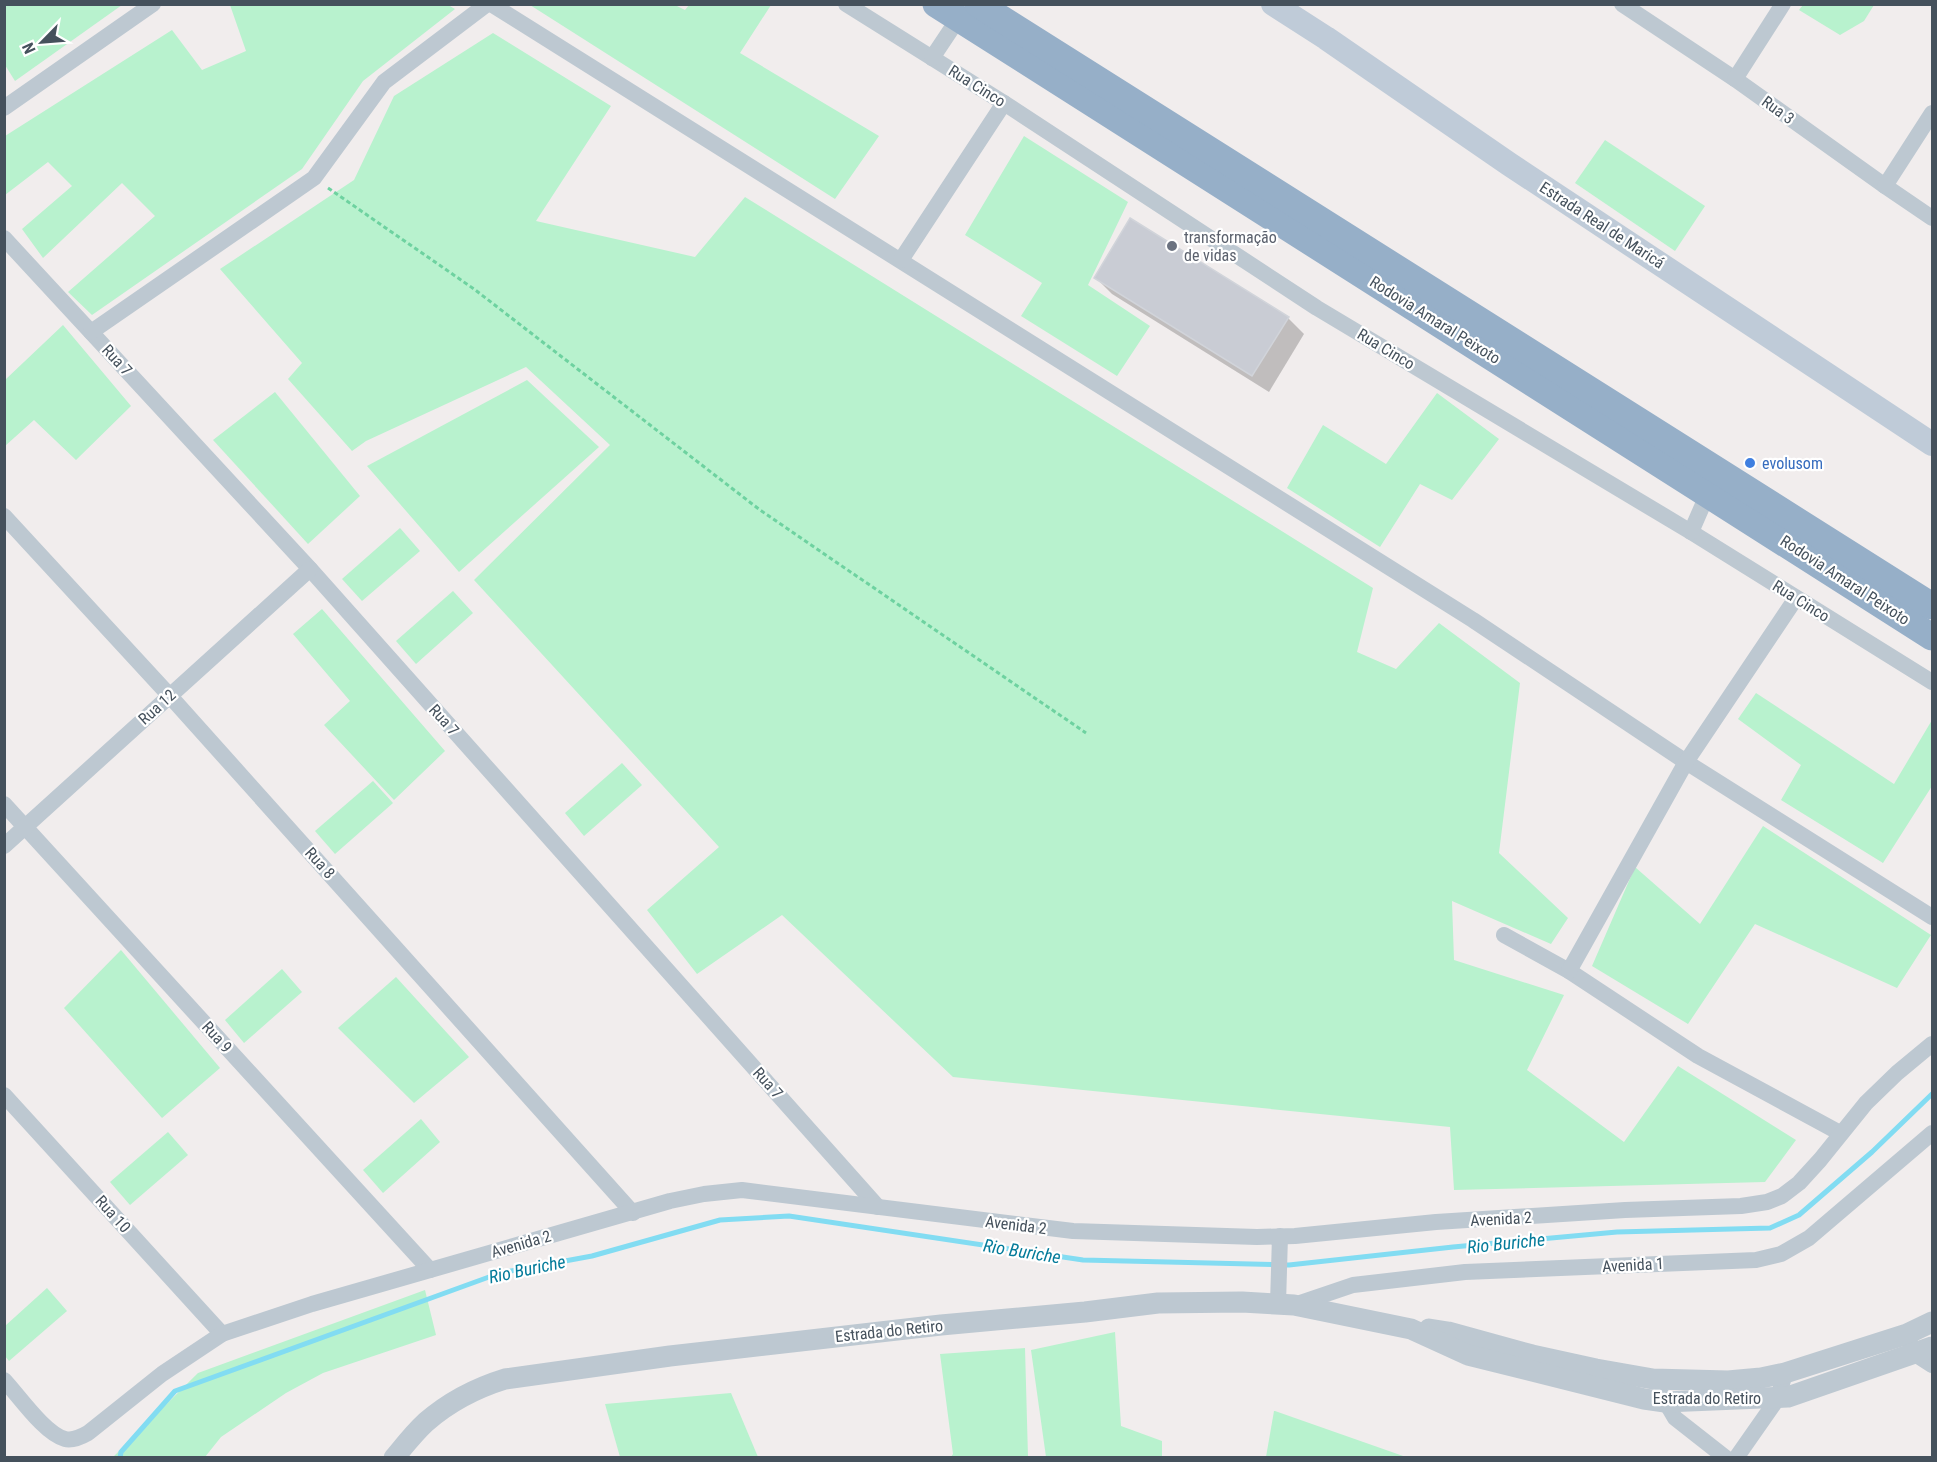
<svg xmlns="http://www.w3.org/2000/svg" width="1937" height="1462" viewBox="0 0 1937 1462" font-family="'Roboto Condensed',sans-serif">
<rect width="100%" height="100%" fill="#f1eded"/>
<!-- green -->
<g fill="#b8f2ce">
<path d="M5,4h116l1,1 -107,76 -10,-16z"/>
<path d="M448,5l7,4 -92,72 -61,88 -210,146 -24,-23 87,-76 -33,-33 -79,75 -21,-29 50,-43 -24,-24 -43,33v-59l167,-106 30,40 44,-19 -16,-46z"/>
<path d="M675,5l10,5 4,-5h82l-31,48 139,83 -44,63 -305,-194z"/>
<path d="M1803,5v-1l71,1 -10,16 -24,14 -41,-25z"/>
<path d="M493,33l118,73 -75,115 159,36 50,-60 628,391 -16,64 39,17 43,-46 81,60 -21,170 69,65 -17,26 -99,-43 2,59 110,35 -37,75 97,72 54,-76 118,74 -31,42 -311,8 -4,-63 -497,-50 -171,-162 -85,59 -50,-64 72,-63 -245,-267 136,-135 -84,-78 -160,74 -14,10 -64,-72 14,-16 -82,-94 134,-89 40,-84z"/>
<path d="M1024,136l104,66 -40,83 62,41 -33,50 -96,-60 21,-33 -77,-48z"/>
<path d="M1605,140l100,66 -30,45 -100,-68z"/>
<path d="M63,325l68,81 -55,54 -42,-40 -29,26v-66z"/>
<path d="M527,380l72,67 -140,125 -92,-106z"/>
<path d="M275,392l85,104 -52,48 -95,-104z"/>
<path d="M1437,393l62,46 -47,61 -32,-16 -40,63 -93,-59 36,-63 63,39z"/>
<path d="M400,528l20,23 -58,50 -20,-22z"/>
<path d="M453,591l20,22 -57,51 -20,-23z"/>
<path d="M322,609l123,142 -51,49 -70,-75 26,-24 -57,-67z"/>
<path d="M1756,693l138,91 38,-64v66l-49,77 -102,-63 20,-35 -63,-46z"/>
<path d="M622,763l20,22 -58,51 -19,-23z"/>
<path d="M373,781l20,22 -58,51 -20,-23z"/>
<path d="M1763,826l168,109 -34,53 -142,-64 -67,100 -96,-58 43,-99 65,57z"/>
<path d="M121,950l99,118 -58,50 -98,-110z"/>
<path d="M282,969l20,23 -58,51 -19,-23z"/>
<path d="M396,977l73,80 -55,46 -76,-75z"/>
<path d="M421,1119l19,23 -57,51 -20,-23z"/>
<path d="M168,1132l20,23 -58,50 -20,-23z"/>
<path d="M47,1288l20,23 -58,50 -4,-5v-30z"/>
<path d="M425,1290l11,45 -113,38 -37,20 -65,44 -16,20h-92l85,-84z"/>
<path d="M1115,1332l6,94 41,15v16h-116l-15,-107z"/>
<path d="M1025,1348l3,109h-77l2,-3 -13,-100z"/>
<path d="M731,1393l27,64h-138l-15,-53z"/>
<path d="M1274,1411h1l131,46h-140z"/>
</g>
<!-- shadow -->
<path fill="#0003" d="M1096,278l192,40 16,16 -35,58 -157,-98z"/>
<g fill="none" stroke-linecap="round" stroke-linejoin="round">
<!-- stream -->
<path stroke="#82dcf2" stroke-width="5" d="M120,1458l1,-6 54,-61 325,-118 92,-17 128,-36 69,-4 294,44 206,5 164,-18 164,-15 153,-4 29,-13 73,-63 60,-58"/>
</g>
<!-- building -->
<path fill="#c9ccd4" stroke="#d1d4da" stroke-width="1.5" d="M1130,218l159,99 -37,59 -158,-98z"/>
<g fill="none" stroke-linecap="round" stroke-linejoin="round">
<!-- path -->
<path stroke="#6ed2a0" stroke-width="3" stroke-dasharray="4.5 3" stroke-linecap="butt" d="M328,188l146,101 286,221 326,223"/>
<!-- minor -->
<g stroke="#bdc8d1" stroke-width="16">
<path d="M491,4l982,616 213,142 246,155"/>
<path d="M846,4l158,99 313,205 374,224 241,150"/>
<path d="M1622,4l113,75 150,107 47,32"/>
<path d="M932,58l26,-39"/>
<path d="M1735,79l48,-75"/>
<path d="M4,108l149,-104"/>
<path d="M1885,186l47,-73"/>
<path d="M4,238l306,331 568,638"/>
<path d="M901,260l103,-157"/>
<path d="M91,332l223,-154 70,-96 103,-78"/>
<path d="M4,516l165,179 464,518"/>
<path d="M1691,532l17,-39"/>
<path d="M4,804l426,466"/>
<path d="M4,846l306,-277"/>
<path d="M1504,935l65,36 129,85 142,77"/>
<path d="M1569,971l117,-209 110,-164"/>
<path d="M4,1095l218,239"/>
<path d="M1278,1304l2,-68"/>
<path d="M1294,1305l59,-20 112,-13 291,-12 25,-6 28,-16 123,-105"/>
<path d="M1912,1346l3,8 17,11"/>
<path d="M4,1380c15,16 41,54 61,59 8,2 16,-2 23,-6l74,-59 60,-40 90,-30 358,-103 34,-7 38,-4 331,41 184,6 38,-1 141,-14 189,-12 116,-4 26,-4 15,-6 17,-13 21,-23 46,-57 31,-30 35,-29"/>
<path d="M1661,1394l14,24 51,40"/>
<path d="M1736,1458l42,-60 7,-25"/>
</g>
<!-- tertiary -->
<g stroke="#bdc8d1" stroke-width="21">
<path d="M1429,1329l19,3 84,23 64,14 57,10 75,2 33,-3 24,-5 122,-39 25,-12"/>
<path d="M394,1458c10,-12 20,-25 32,-36 23,-20 50,-34 79,-43l165,-23 271,-31 144,-13 73,-9 84,-1 52,3 117,24 57,26 176,44 21,3 123,-5 144,-50"/>
</g>
<!-- secondary -->
<path stroke="#bfcbd8" stroke-width="24" d="M1273,4l53,34 183,126 423,280"/>
<!-- trunk -->
<g stroke="#96afc8" stroke-width="27">
<path d="M936,4l996,633"/>
<path d="M978,4l954,602"/>
</g>
</g>
<!-- markers -->
<circle fill="#6b7280" stroke="#fff" stroke-width="2" cx="1172" cy="246" r="6"/>
<circle fill="#3f7fe0" stroke="#fff" stroke-width="2" cx="1750" cy="463" r="6"/>
<g text-anchor="middle" dominant-baseline="central" stroke-width="4.5" stroke-linejoin="round" paint-order="stroke">
<!-- street labels -->
<g font-size="16" fill="#45515c" stroke="#fff">
<text transform="translate(977 86) rotate(32)">Rua Cinco</text>
<text transform="translate(1778 110) rotate(36)">Rua 3</text>
<text transform="translate(1602 225) rotate(33)">Estrada Real de Maricá</text>
<text transform="translate(1435 320) rotate(32)">Rodovia Amaral Peixoto</text>
<text transform="translate(1386 349) rotate(31)">Rua Cinco</text>
<text transform="translate(117 360) rotate(47)">Rua 7</text>
<text transform="translate(1845 580) rotate(33)">Rodovia Amaral Peixoto</text>
<text transform="translate(1801 601) rotate(32)">Rua Cinco</text>
<text transform="translate(157 707) rotate(-42)">Rua 12</text>
<text transform="translate(444 720) rotate(48)">Rua 7</text>
<text transform="translate(320 863) rotate(48)">Rua 8</text>
<text transform="translate(217 1037) rotate(48)">Rua 9</text>
<text transform="translate(768 1083) rotate(48)">Rua 7</text>
<text transform="translate(113 1214) rotate(48)">Rua 10</text>
<text transform="translate(1501 1219) rotate(-3)">Avenida 2</text>
<text transform="translate(1016 1225) rotate(7)">Avenida 2</text>
<text transform="translate(521 1244) rotate(-16)">Avenida 2</text>
<text transform="translate(1633 1265) rotate(-3)">Avenida 1</text>
<text transform="translate(889 1331) rotate(-6)">Estrada do Retiro</text>
<text x="1707" y="1398">Estrada do Retiro</text>
</g>
<!-- worship labels -->
<g font-size="16" fill="#5b616d" stroke="#fff" text-anchor="start">
<text x="1184" y="237">transformação<tspan x="1184" dy="18">de vidas</tspan></text>
</g>
<!-- shop labels -->
<g font-size="16" fill="#366cbe" stroke="#fff" text-anchor="start">
<text x="1762" y="463">evolusom</text>
</g>
<!-- water labels -->
<g font-size="18" font-style="italic" fill="#047b9a" stroke="#fff">
<text transform="translate(1506 1243) rotate(-6)">Rio Buriche</text>
<text transform="translate(1022 1251) rotate(9)">Rio Buriche</text>
<text transform="translate(527 1269) rotate(-12)">Rio Buriche</text>
</g>
</g>
<!-- border -->
<rect width="1937" height="1462" fill="none" stroke="#45515c" stroke-width="12"/>
<!-- north arrow -->
<g transform="translate(42 42) rotate(245)" stroke="#ffffff" stroke-width="4.5" paint-order="stroke">
<path d="M0-4.5L10 22L0 15L-10 22Z" fill="#45515c"/>
<text y="-9" font-size="16" font-weight="bold" text-anchor="middle" fill="#45515c">N</text>
</g>
</svg>
